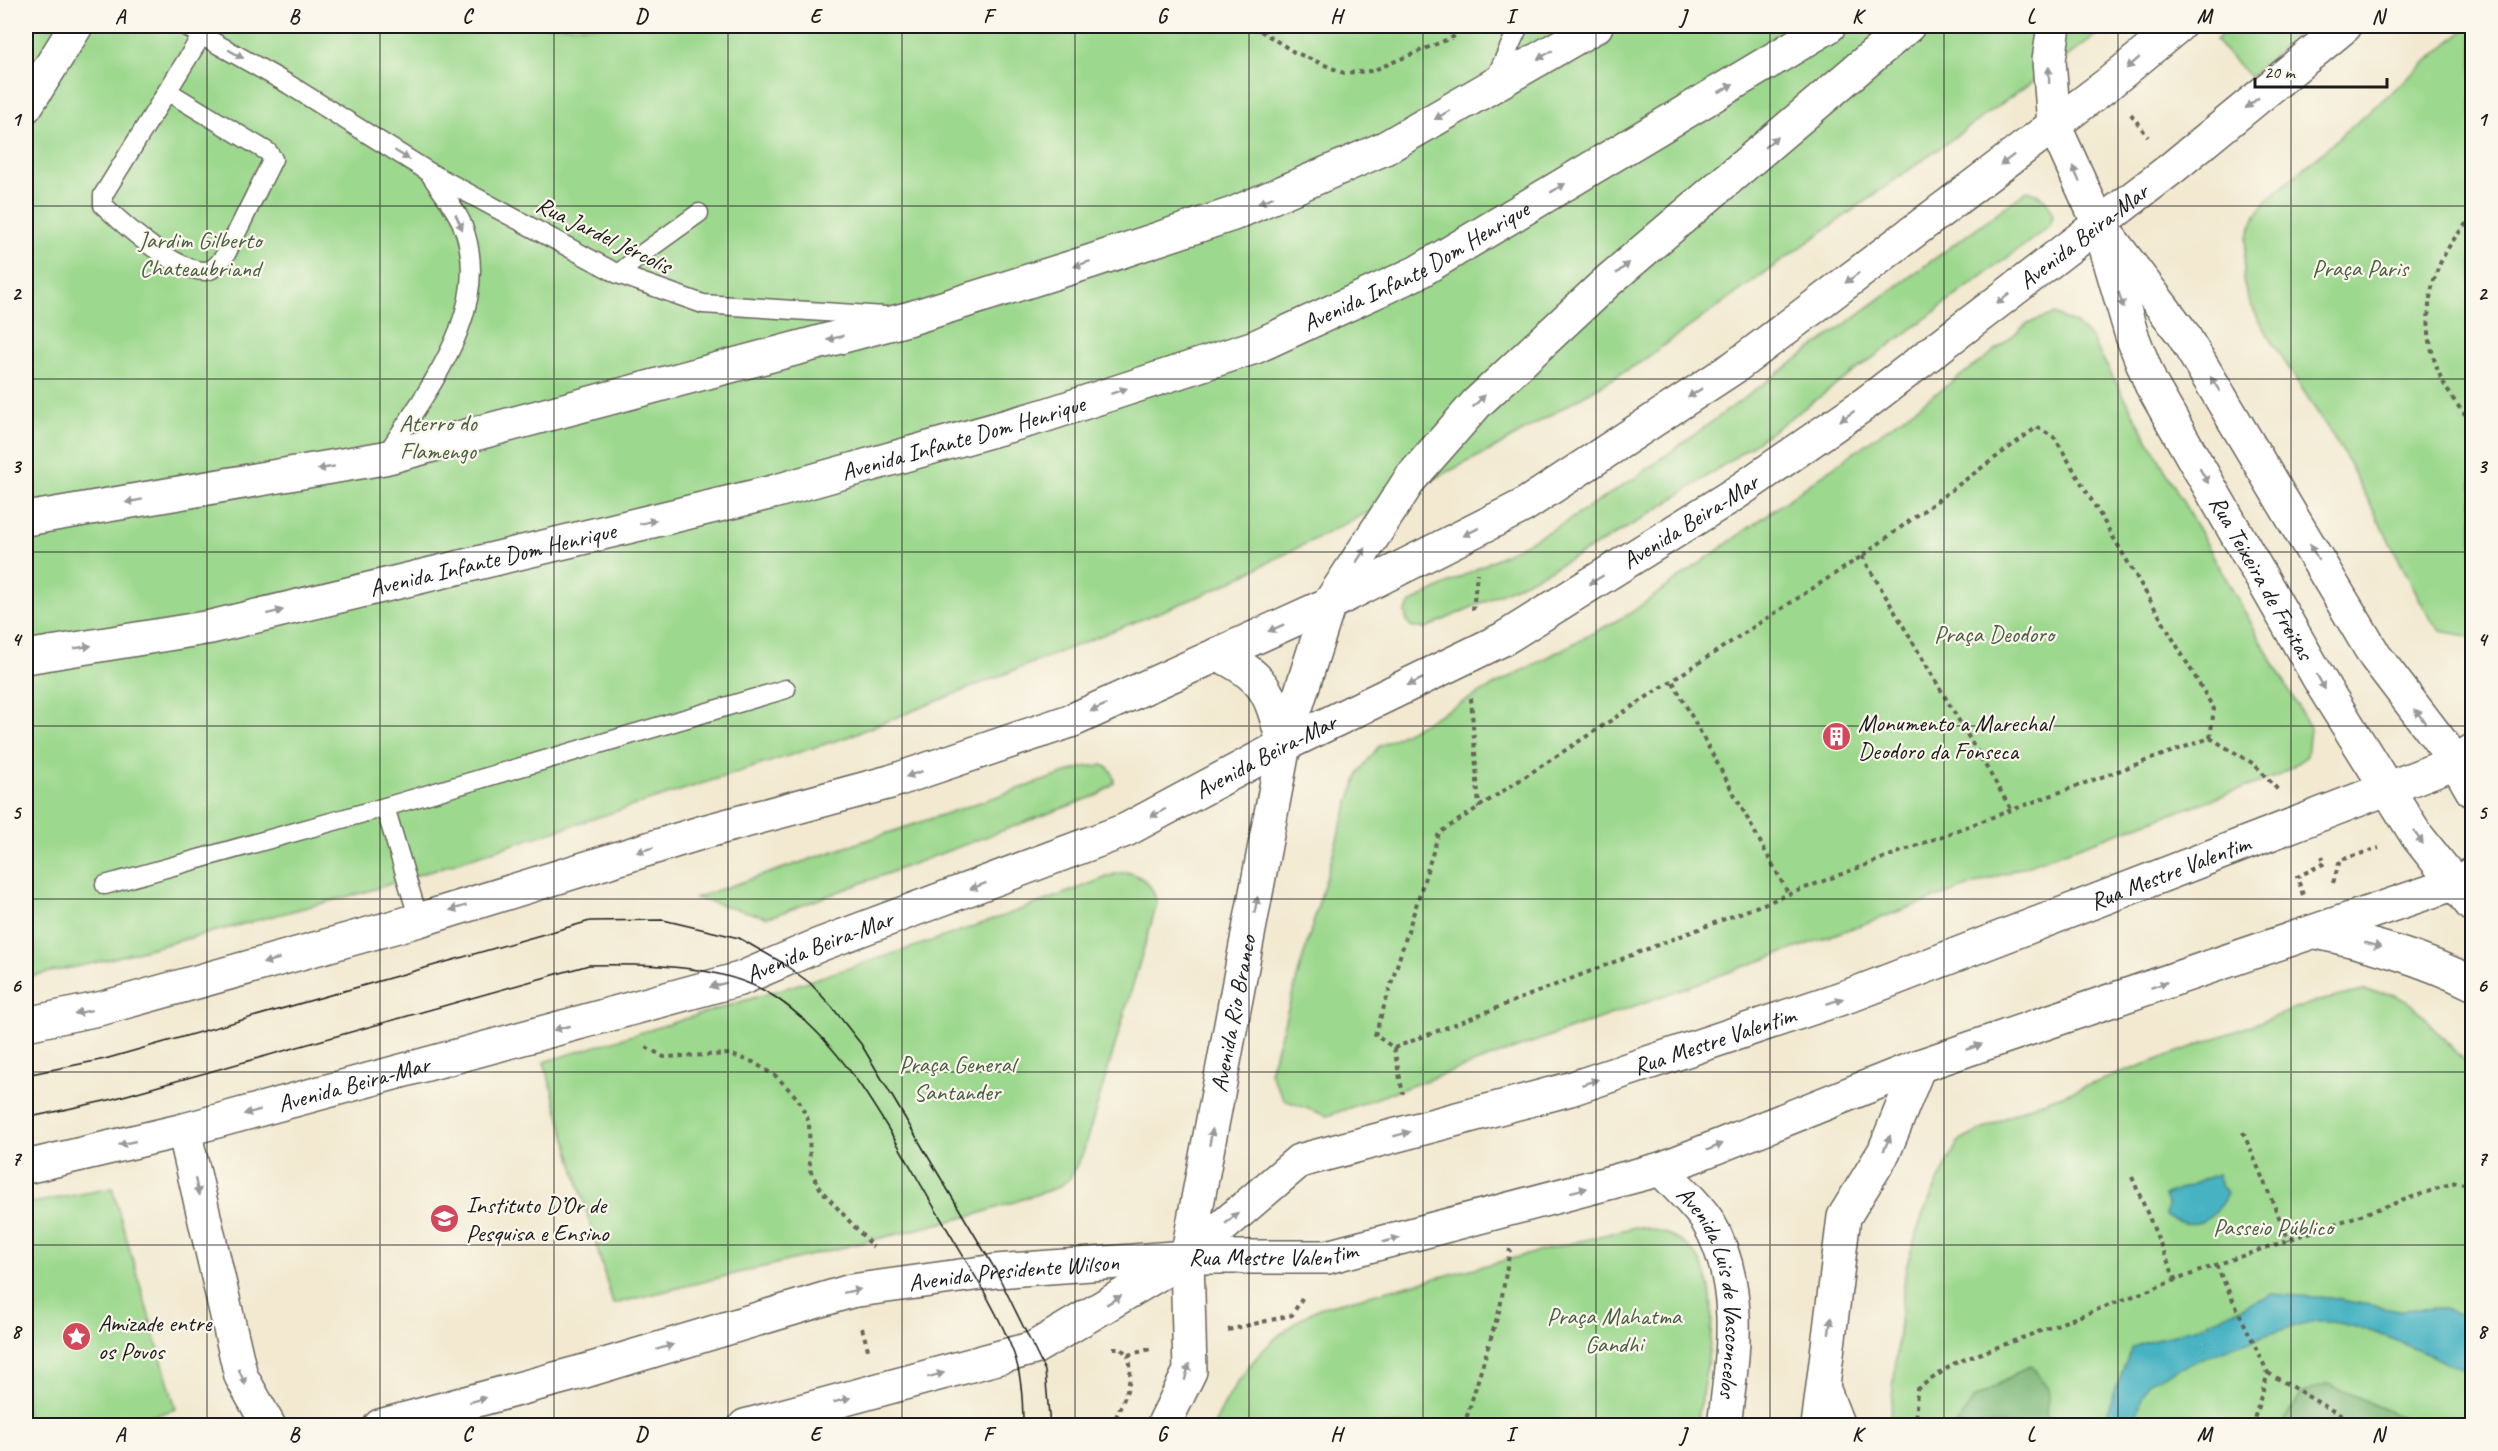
<svg xmlns="http://www.w3.org/2000/svg" width="2498" height="1451" viewBox="0 0 2498 1451" font-family="Caveat,sans-serif">
<rect width="100%" height="100%" fill="#fbf7ec"/>
<filter id="ink" filterUnits="userSpaceOnUse"><feTurbulence type="fractalNoise" baseFrequency=".0167" numOctaves="2"/><feDisplacementMap in="SourceGraphic" scale="12" xChannelSelector="R" yChannelSelector="G"/><feConvolveMatrix kernelMatrix="1 2 1 2 8 2 1 2 1" color-interpolation-filters="sRGB"/></filter>
<filter id="wash" filterUnits="userSpaceOnUse"><feTurbulence type="fractalNoise" baseFrequency=".008" numOctaves="4" result="noise"/><feDisplacementMap in="SourceGraphic" scale="24" xChannelSelector="R" yChannelSelector="G"/><feGaussianBlur stdDeviation="1.35" result="paint"/><feColorMatrix in="noise" values="0 0 0 0 0 0 0 0 0 0 0 0 0 0 0 0 0 1.4 0 .05"/><feComposite in="paint" operator="in"/></filter>
<g filter="url(#wash)">
<rect width="100%" height="100%" fill="#f2e9d0"/>
<!-- green -->
<g fill="#9cd88d" stroke="#5c7a54" stroke-width="1.5">
<path d="M26,26h2084l-471,337 -144,85 -285,144 -363,145 -482,155 -271,71 -68,14z"/>
<path d="M2233,26h74l-57,51 -35,-37z"/>
<path d="M2468,26h4v611l-31,-6 -11,-12 -87,-167 -82,-127 -13,-27 -5,-17 3,-41 10,-25 11,-15z"/>
<path d="M2027,191c14,3 24,11 26,26l-4,10c-129,94 -255,194 -390,281 -73,47 -153,84 -233,120h-13l-6,-6 -2,-10 7,-10 149,-77 74,-47z"/>
<path d="M2054,314l22,10 15,14 219,390 -3,28 -27,19 -953,341 -43,-16 -14,-28 71,-246 18,-54 19,-25 251,-133 363,-261 36,-30z"/>
<path d="M1102,765c9,3 12,8 12,18l-16,12 -322,120 -10,2 -71,-19 389,-131z"/>
<path d="M1127,872c18,5 26,14 30,32l-74,249 -13,25 -11,9 -81,27 -365,90 -69,-242c192,-59 384,-114 571,-188z"/>
<path d="M2363,991l29,3 20,10 60,65v356l-583,1 17,-159 17,-54 35,-71 63,-32 290,-107z"/>
<path d="M112,1188l64,221 -54,16h-96v-221z"/>
<path d="M1635,1227c111,9 72,125 62,198h-483c24,-52 54,-89 105,-117z"/>
</g>
<!-- forest -->
<g fill="#7db878" stroke="#4c6a4a" stroke-width="1.5">
<path d="M2031,1365l18,24 -3,26 13,10h-103l19,-27z"/>
<path d="M2328,1384l91,41h-138l20,-31z"/>
</g>
<!-- water -->
<g fill="#46b3c2" stroke="#31686f" stroke-width="1.5">
<path d="M2217,1174l4,13 6,7c-15,28 -31,38 -61,22l2,-10 -4,-10z"/>
<path d="M2271,1294l59,4 69,12 40,-2 33,9v57c-48,-21 -93,-46 -147,-53 -27,-3 -149,48 -178,62l-14,42h-31l30,-78 68,-21z"/>
</g>
</g>
<g filter="url(#ink)">
<g fill="none" stroke-linecap="round" stroke-linejoin="round">
<defs>
<g id="lane">
<path d="M185,26l103,58 141,88 189,102 85,30 182,12"/>
<path d="M1494,81l25,-55"/>
<path d="M167,91l101,61 5,7 -47,95c-5,7 -12,17 -21,17 -30,0 -81,-46 -102,-66v-10l99,-160"/>
<path d="M618,274l28,-23 53,-38"/>
<path d="M384,458c42,-67 112,-150 78,-234 -7,-17 -22,-34 -32,-50"/>
<path d="M385,807l34,113"/>
<path d="M105,885l280,-78 401,-118"/>
<path d="M1829,1382l17,44"/>
</g>
<g id="street">
<path d="M26,106l50,-80"/>
<path d="M745,1426l289,-78 153,-91"/>
</g>
<g id="secondary">
<path d="M1218,654c50,24 52,40 66,91"/>
<path d="M184,1130l57,246 28,50"/>
<path id="s1" d="M26,1167l158,-37 556,-151 79,-34 307,-115 158,-85 219,-106 233,-146 130,-90 306,-235 173,-142"/>
<path id="s2" d="M1661,1169c14,16 34,33 46,51 38,64 26,136 17,206"/>
<path id="s3" d="M1163,1426l27,-55 -3,-114 97,-512 45,-141"/>
<path d="M1818,1426l26,-209 40,-65 35,-86"/>
</g>
<g id="primary">
<path id="s4" d="M2054,125l45,99 33,112 19,48 174,305 92,147 55,69"/>
<path d="M2109,237l73,96 193,323 81,106 16,28"/>
<path d="M2316,932c55,12 106,26 156,51"/>
<path d="M26,1024l77,-16 316,-88 281,-87 190,-51 183,-62 256,-116 194,-98 213,-140 372,-282 70,-58"/>
<path id="s5" d="M1187,1257l112,-96 271,-72 287,-96 599,-231 16,-11"/>
<path id="s6" d="M380,1426l205,-55 266,-80 145,-20 191,-14h140l334,-88 258,-103 534,-182 19,-10"/>
</g>
<g id="highway">
<path d="M2054,26l-5,34 5,65"/>
<path d="M26,519l358,-61 527,-140 178,-56 144,-48 152,-66 211,-122"/>
<path d="M1329,604l82,-126 66,-75 131,-122 300,-255"/>
<path id="s7" d="M26,657l185,-30 562,-135 270,-76 212,-69 163,-75 411,-246"/>
</g>
</defs>
<!-- lane casing -->
<use href="#lane" stroke="#67645b" stroke-width="21"/>
<!-- street casing -->
<use href="#street" stroke="#67645b" stroke-width="36"/>
<!-- secondary casing -->
<use href="#secondary" stroke="#67645b" stroke-width="36"/>
<!-- primary casing -->
<use href="#primary" stroke="#67645b" stroke-width="36"/>
<!-- highway casing -->
<use href="#highway" stroke="#67645b" stroke-width="36"/>
<!-- path -->
<g stroke="#67645b" stroke-width="4" stroke-dasharray="4.5 4.5" stroke-linecap="butt">
<path d="M1253,26l41,26 50,21 28,-2 81,-34 12,-11"/>
<path d="M2131,114l17,23"/>
<path d="M2472,216c-7,10 -16,19 -22,29 -36,56 -26,131 22,176"/>
<path d="M2037,427l18,11 159,271 -4,29c-274,97 -545,204 -816,310l-19,-13 64,-202 423,-277z"/>
<path d="M1862,556l149,253"/>
<path d="M1473,610l4,-37"/>
<path d="M1673,682l115,211"/>
<path d="M1471,698l8,110"/>
<path d="M2210,738l44,26 24,26"/>
<path d="M2333,883l7,-23 39,-12"/>
<path d="M2303,895l-6,-18 28,-14 -3,-7"/>
<path d="M646,1047l18,10 65,-3 24,8 24,15 21,22 11,23 1,48 11,20 52,57"/>
<path d="M1394,1048l9,46"/>
<path d="M2243,1132l46,109"/>
<path d="M2132,1177l44,104"/>
<path d="M2216,1265l52,108 -16,53"/>
<path d="M862,1328l7,25"/>
<path d="M1228,1330l64,-15 12,-20"/>
<path d="M1113,1348h7l8,7"/>
<path d="M1128,1355l22,-6"/>
<path d="M2268,1373l91,53"/>
<path d="M1112,1426c10,-24 24,-46 16,-71"/>
<path d="M1464,1426l36,-118 10,-59"/>
<path d="M1915,1426l2,-37 38,-26 261,-98 240,-83 16,4"/>
</g>
<!-- lane -->
<use href="#lane" stroke="#fff" stroke-width="18"/>
<!-- street -->
<use href="#street" stroke="#fff" stroke-width="33"/>
<!-- secondary -->
<use href="#secondary" stroke="#fff" stroke-width="33"/>
<!-- primary -->
<use href="#primary" stroke="#fff" stroke-width="33"/>
<!-- highway -->
<use href="#highway" stroke="#fff" stroke-width="33"/>
<!-- tram -->
<g stroke="#1c1c1c" stroke-width="1.5">
<path d="M26,1075l79,-16 485,-138 73,-1 76,18 42,24 29,21 22,24 29,37 135,227 49,100 5,55"/>
<path d="M26,1118l83,-18 480,-135c58,-1 136,-1 186,32 76,51 119,144 165,220 24,41 58,93 74,137 8,22 9,48 9,72"/>
</g>
</g>
<!-- one-way arrows -->
<defs><path id="oneway-solid" d="M-6-.8H1V-3.2L6.5 0L1 3.2V.8H-6Z" transform="scale(1.5)"/></defs>
<g fill="#999">
<use href="#oneway-solid" transform="translate(236 54) rotate(29)"/>
<use href="#oneway-solid" transform="translate(1545 55) rotate(150)"/>
<use href="#oneway-solid" transform="translate(2133 63) rotate(139)"/>
<use href="#oneway-solid" transform="translate(2049 75) rotate(-91)"/>
<use href="#oneway-solid" transform="translate(1726 88) rotate(-31)"/>
<use href="#oneway-solid" transform="translate(2252 103) rotate(141)"/>
<use href="#oneway-solid" transform="translate(1442 115) rotate(150)"/>
<use href="#oneway-solid" transform="translate(1771 142) rotate(-40)"/>
<use href="#oneway-solid" transform="translate(402 155) rotate(32)"/>
<use href="#oneway-solid" transform="translate(2007 160) rotate(143)"/>
<use href="#oneway-solid" transform="translate(2076 174) rotate(-114)"/>
<use href="#oneway-solid" transform="translate(1558 188) rotate(-31)"/>
<use href="#oneway-solid" transform="translate(1266 200) rotate(157)"/>
<use href="#oneway-solid" transform="translate(459 222) rotate(65)"/>
<use href="#oneway-solid" transform="translate(1082 264) rotate(162)"/>
<use href="#oneway-solid" transform="translate(1623 268) rotate(-40)"/>
<use href="#oneway-solid" transform="translate(1852 278) rotate(143)"/>
<use href="#oneway-solid" transform="translate(2003 299) rotate(142)"/>
<use href="#oneway-solid" transform="translate(2121 300) rotate(73)"/>
<use href="#oneway-solid" transform="translate(835 338) rotate(165)"/>
<use href="#oneway-solid" transform="translate(2215 384) rotate(-122)"/>
<use href="#oneway-solid" transform="translate(1119 391) rotate(-18)"/>
<use href="#oneway-solid" transform="translate(1695 393) rotate(147)"/>
<use href="#oneway-solid" transform="translate(1479 401) rotate(-45)"/>
<use href="#oneway-solid" transform="translate(1847 416) rotate(146)"/>
<use href="#oneway-solid" transform="translate(326 468) rotate(170)"/>
<use href="#oneway-solid" transform="translate(2204 476) rotate(60)"/>
<use href="#oneway-solid" transform="translate(134 501) rotate(170)"/>
<use href="#oneway-solid" transform="translate(648 522) rotate(-14)"/>
<use href="#oneway-solid" transform="translate(1471 532) rotate(153)"/>
<use href="#oneway-solid" transform="translate(2314 552) rotate(-120)"/>
<use href="#oneway-solid" transform="translate(1361 555) rotate(-57)"/>
<use href="#oneway-solid" transform="translate(1596 580) rotate(148)"/>
<use href="#oneway-solid" transform="translate(275 612) rotate(-14)"/>
<use href="#oneway-solid" transform="translate(1276 628) rotate(156)"/>
<use href="#oneway-solid" transform="translate(83 647) rotate(-9)"/>
<use href="#oneway-solid" transform="translate(1415 682) rotate(155)"/>
<use href="#oneway-solid" transform="translate(2321 682) rotate(61)"/>
<use href="#oneway-solid" transform="translate(1098 708) rotate(156)"/>
<use href="#oneway-solid" transform="translate(2420 716) rotate(-127)"/>
<use href="#oneway-solid" transform="translate(914 774) rotate(161)"/>
<use href="#oneway-solid" transform="translate(1158 813) rotate(152)"/>
<use href="#oneway-solid" transform="translate(2418 837) rotate(54)"/>
<use href="#oneway-solid" transform="translate(645 850) rotate(163)"/>
<use href="#oneway-solid" transform="translate(978 886) rotate(159)"/>
<use href="#oneway-solid" transform="translate(1256 905) rotate(-79)"/>
<use href="#oneway-solid" transform="translate(458 908) rotate(163)"/>
<use href="#oneway-solid" transform="translate(2373 945) rotate(15)"/>
<use href="#oneway-solid" transform="translate(271 961) rotate(164)"/>
<use href="#oneway-solid" transform="translate(718 985) rotate(165)"/>
<use href="#oneway-solid" transform="translate(2159 985) rotate(-19)"/>
<use href="#oneway-solid" transform="translate(1835 1001) rotate(-18)"/>
<use href="#oneway-solid" transform="translate(83 1012) rotate(168)"/>
<use href="#oneway-solid" transform="translate(562 1028) rotate(165)"/>
<use href="#oneway-solid" transform="translate(1974 1047) rotate(-19)"/>
<use href="#oneway-solid" transform="translate(1590 1082) rotate(-18)"/>
<use href="#oneway-solid" transform="translate(252 1112) rotate(165)"/>
<use href="#oneway-solid" transform="translate(1402 1134) rotate(-15)"/>
<use href="#oneway-solid" transform="translate(1211 1137) rotate(-79)"/>
<use href="#oneway-solid" transform="translate(127 1143) rotate(167)"/>
<use href="#oneway-solid" transform="translate(1887 1143) rotate(-67)"/>
<use href="#oneway-solid" transform="translate(1715 1147) rotate(-22)"/>
<use href="#oneway-solid" transform="translate(197 1187) rotate(77)"/>
<use href="#oneway-solid" transform="translate(1579 1190) rotate(-14)"/>
<use href="#oneway-solid" transform="translate(1232 1218) rotate(-41)"/>
<use href="#oneway-solid" transform="translate(1391 1240) rotate(-15)"/>
<use href="#oneway-solid" transform="translate(852 1291) rotate(-12)"/>
<use href="#oneway-solid" transform="translate(1114 1300) rotate(-31)"/>
<use href="#oneway-solid" transform="translate(1830 1326) rotate(-82)"/>
<use href="#oneway-solid" transform="translate(665 1347) rotate(-17)"/>
<use href="#oneway-solid" transform="translate(1187 1372) rotate(-75)"/>
<use href="#oneway-solid" transform="translate(936 1375) rotate(-15)"/>
<use href="#oneway-solid" transform="translate(242 1377) rotate(67)"/>
<use href="#oneway-solid" transform="translate(478 1400) rotate(-15)"/>
<use href="#oneway-solid" transform="translate(842 1400) rotate(-15)"/>
</g>
</g>
<!-- grid -->
<path fill="none" stroke="#1c1c1c" stroke-width="1.5" stroke-opacity="0.55" d="M207,26v1400M380,26v1400M554,26v1400M728,26v1400M902,26v1400M1075,26v1400M1249,26v1400M1423,26v1400M1596,26v1400M1770,26v1400M1944,26v1400M2118,26v1400M2291,26v1400M26,206h2446M26,379h2446M26,552h2446M26,726h2446M26,899h2446M26,1072h2446M26,1245h2446"/>
<!-- icons -->
<defs>
<symbol id="building-disc" viewBox="-11 -11 22 22"><circle r="9.5" fill="#d1495b" stroke="#fbf7ec"/><path d="M-4-6H4V6H1V3H-1V6H-4ZM-2.5-4.3h1.7v1.8h-1.7ZM.8-4.3h1.7v1.8H.8ZM-2.5-1h1.7V.8h-1.7ZM.8-1h1.7V.8H.8Z" fill="#fff"/></symbol>
<symbol id="university-disc" viewBox="-11 -11 22 22"><circle r="9.5" fill="#d1495b" stroke="#fbf7ec"/><path d="M0-5L7-2L0 1L-7-2ZM-4 1L0 2.5L4 1V4Q0 6-4 4Z" fill="#fff"/></symbol>
<symbol id="sight-disc" viewBox="-11 -11 22 22"><circle r="9.5" fill="#d1495b" stroke="#fbf7ec"/><path d="M0-6L1.8-2.2L6-1.7L2.9 1.2L3.7 5.4L0 3.3L-3.7 5.4L-2.9 1.2L-6-1.7L-1.8-2.2Z" fill="#fff"/></symbol>
</defs>
<g fill-rule="evenodd">
<use href="#building-disc" x="1820" y="720" width="33" height="33"/>
<use href="#university-disc" x="428" y="1202" width="33" height="33"/>
<use href="#sight-disc" x="60" y="1320" width="33" height="33"/>
</g>
<g text-anchor="middle" dominant-baseline="central" stroke-width="4.5" stroke-linejoin="round" paint-order="stroke">
<!-- street labels -->
<g font-size="24" fill="#1c1c1c" stroke="#fbf7ec">
<text transform="translate(604 235) rotate(26)">Rua Jardel Jércolis</text>
<text stroke="none"><textPath href="#s1" startOffset="2282">Avenida Beira-Mar</textPath></text>
<text stroke="none"><textPath href="#s7" startOffset="1449">Avenida Infante Dom Henrique</textPath></text>
<text stroke="none"><textPath href="#s7" startOffset="963">Avenida Infante Dom Henrique</textPath></text>
<text stroke="none"><textPath href="#s1" startOffset="1796">Avenida Beira-Mar</textPath></text>
<text stroke="none"><textPath href="#s7" startOffset="477">Avenida Infante Dom Henrique</textPath></text>
<text stroke="none"><textPath href="#s4" startOffset="500">Rua Teixeira de Freitas</textPath></text>
<text stroke="none"><textPath href="#s1" startOffset="1310">Avenida Beira-Mar</textPath></text>
<text stroke="none"><textPath href="#s5" startOffset="1066">Rua Mestre Valentim</textPath></text>
<text stroke="none"><textPath href="#s1" startOffset="824">Avenida Beira-Mar</textPath></text>
<text stroke="none"><textPath href="#s3" startOffset="423">Avenida Rio Branco</textPath></text>
<text stroke="none"><textPath href="#s5" startOffset="580">Rua Mestre Valentim</textPath></text>
<text stroke="none"><textPath href="#s1" startOffset="338">Avenida Beira-Mar</textPath></text>
<text stroke="none"><textPath href="#s6" startOffset="914">Rua Mestre Valentim</textPath></text>
<text stroke="none"><textPath href="#s6" startOffset="654">Avenida Presidente Wilson</textPath></text>
<text stroke="none"><textPath href="#s2" startOffset="140">Avenida Luis de Vasconcelos</textPath></text>
</g>
<!-- park labels -->
<g font-size="24" fill="#495e44" stroke="#fbf7ec">
<text x="200" y="240">Jardim Gilberto<tspan x="200" dy="28">Chateaubriand</tspan></text>
<text x="2360" y="268">Praça Paris</text>
<text x="438" y="423">Aterro do<tspan x="438" dy="28">Flamengo</tspan></text>
<text x="1994" y="634">Praça Deodoro</text>
<text x="957" y="1064">Praça General<tspan x="957" dy="28">Santander</tspan></text>
<text x="2273" y="1227">Passeio Público</text>
<text x="1614" y="1316">Praça Mahatma<tspan x="1614" dy="28">Gandhi</tspan></text>
</g>
<!-- poi labels -->
<g font-size="24" fill="#1c1c1c" stroke="#fbf7ec" text-anchor="start">
<text x="1858" y="723">Monumento a Marechal<tspan x="1858" dy="28">Deodoro da Fonseca</tspan></text>
<text x="466" y="1205">Instituto D’Or de<tspan x="466" dy="28">Pesquisa e Ensino</tspan></text>
<text x="98" y="1323">Amizade entre<tspan x="98" dy="28">os Povos</tspan></text>
</g>
</g>
<!-- margin -->
<rect width="2498" height="1451" fill="none" stroke="#fbf7ec" stroke-width="66"/>
<!-- scale -->
<path d="M2255 78v9h132v-9" fill="none" stroke="#1c1c1c" stroke-width="3"/>
<text x="2264" y="78" font-size="18" fill="#1c1c1c" stroke="#fbf7ec" stroke-width="4.5" paint-order="stroke">20 m</text>
<rect x="33" y="33" width="2432" height="1385" fill="none" stroke="#1c1c1c" stroke-width="2"/>
<g font-size="20" text-anchor="middle" font-weight="bold" fill="#1c1c1c">
<text x="120" y="23">A</text>
<text x="294" y="23">B</text>
<text x="467" y="23">C</text>
<text x="641" y="23">D</text>
<text x="815" y="23">E</text>
<text x="988" y="23">F</text>
<text x="1162" y="23">G</text>
<text x="1336" y="23">H</text>
<text x="1510" y="23">I</text>
<text x="1683" y="23">J</text>
<text x="1857" y="23">K</text>
<text x="2031" y="23">L</text>
<text x="2204" y="23">M</text>
<text x="2378" y="23">N</text>
<text x="16" y="126">1</text>
<text x="2482" y="126">1</text>
<text x="16" y="300">2</text>
<text x="2482" y="300">2</text>
<text x="16" y="473">3</text>
<text x="2482" y="473">3</text>
<text x="16" y="646">4</text>
<text x="2482" y="646">4</text>
<text x="16" y="819">5</text>
<text x="2482" y="819">5</text>
<text x="16" y="992">6</text>
<text x="2482" y="992">6</text>
<text x="16" y="1165">7</text>
<text x="2482" y="1165">7</text>
<text x="16" y="1338">8</text>
<text x="2482" y="1338">8</text>
<text x="120" y="1441">A</text>
<text x="294" y="1441">B</text>
<text x="467" y="1441">C</text>
<text x="641" y="1441">D</text>
<text x="815" y="1441">E</text>
<text x="988" y="1441">F</text>
<text x="1162" y="1441">G</text>
<text x="1336" y="1441">H</text>
<text x="1510" y="1441">I</text>
<text x="1683" y="1441">J</text>
<text x="1857" y="1441">K</text>
<text x="2031" y="1441">L</text>
<text x="2204" y="1441">M</text>
<text x="2378" y="1441">N</text>
</g>
</svg>
